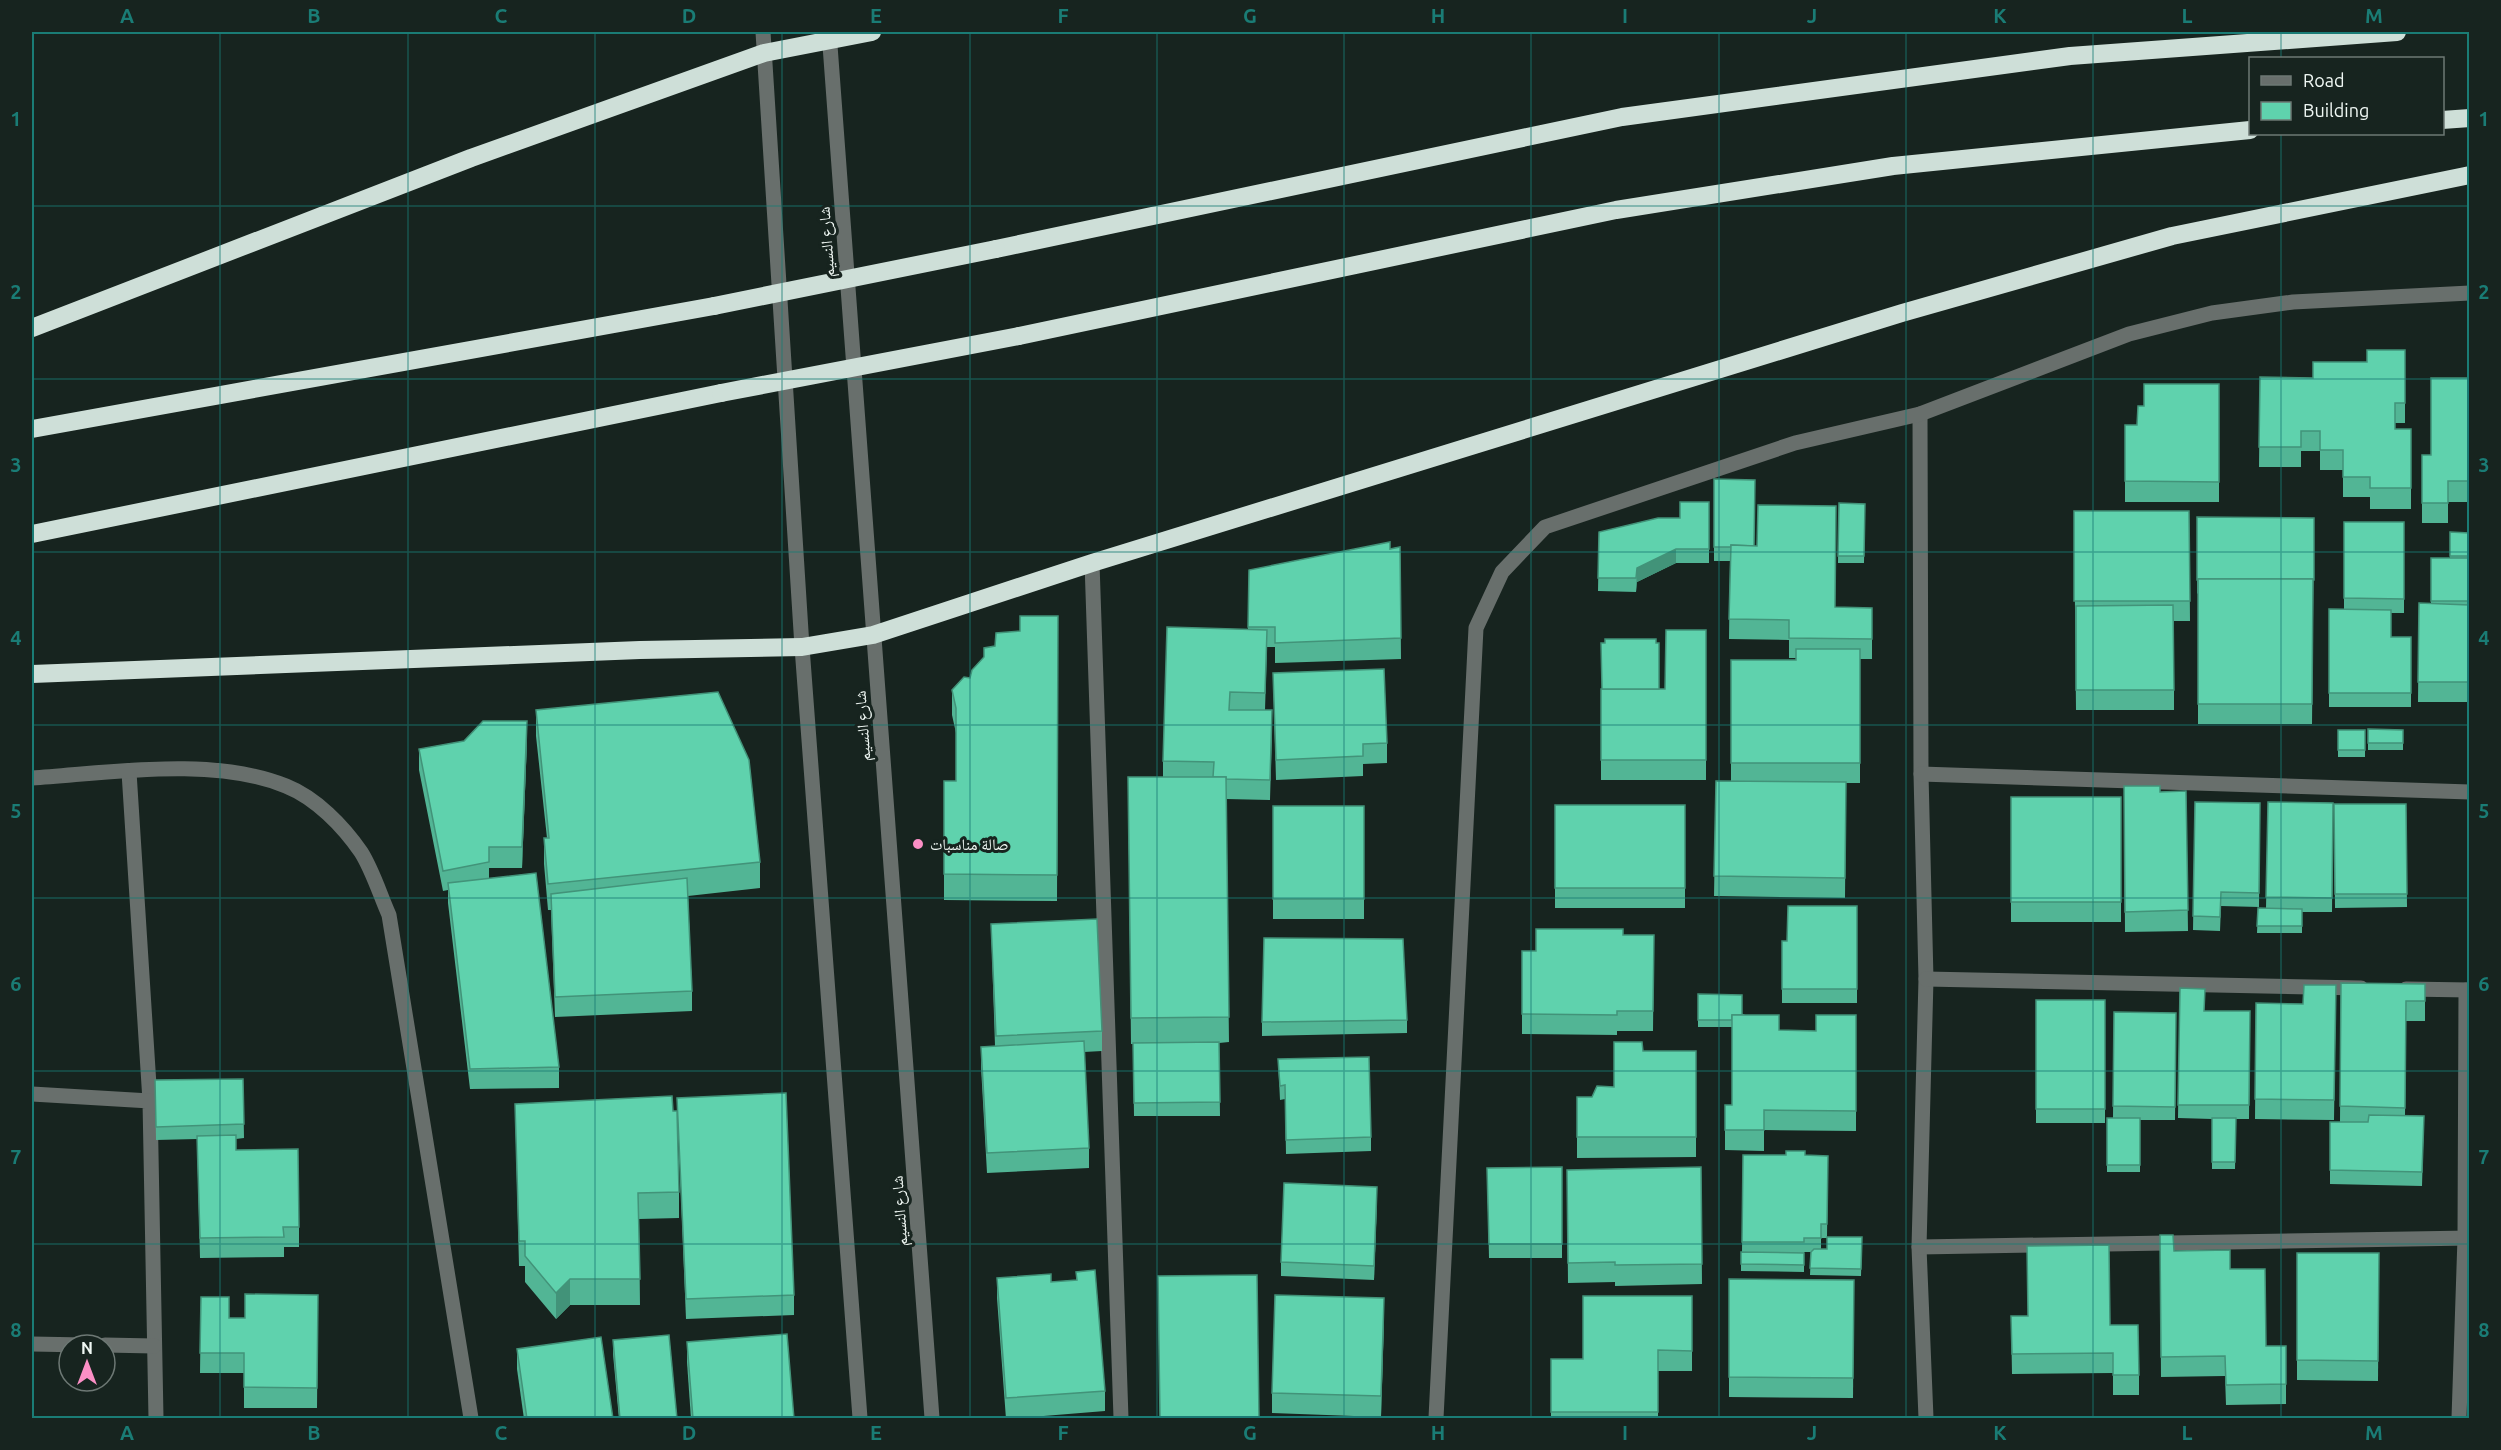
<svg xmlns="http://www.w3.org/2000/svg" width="2501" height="1450" viewBox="0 0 2501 1450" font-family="Ubuntu,'Noto Naskh Arabic',sans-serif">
<rect width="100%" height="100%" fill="#17241f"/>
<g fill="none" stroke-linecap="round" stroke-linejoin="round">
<!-- minor -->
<g stroke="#686f6c" stroke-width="15">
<path d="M763,32l39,615 58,771"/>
<path d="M829,32l103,1386"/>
<path d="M1920,414l1,360 5,205 -7,268 7,171"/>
<path d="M1092,563l29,855"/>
<path d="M129,772l21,329"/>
<path d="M1921,774l549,18"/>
<path d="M32,778c77,-5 181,-22 254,8 30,12 57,40 75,66 12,19 19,43 28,63l82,503"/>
<path d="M1926,979l435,9"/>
<path d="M2406,989l64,1"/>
<path d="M32,1094l118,7 6,317"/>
<path d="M1919,1247l551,-9"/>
<path d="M32,1344l53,1"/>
<path d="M105,1345l49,1"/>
<path d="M1436,1418l40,-790 26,-56 43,-45 250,-84 125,-29 209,-80 83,-21 81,-11 177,-9"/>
<path d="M2459,1418l6,-180 1,-248"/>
</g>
<!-- highway -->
<g stroke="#cedfd8" stroke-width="18">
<path d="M2442,120l28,-2"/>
<path d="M996,249l626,-132 448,-61 327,-24"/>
<path d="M32,328l439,-170 293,-105 108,-21"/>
<path d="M1019,336l597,-126 277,-44 357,-36"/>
<path d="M32,429l682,-123"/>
<path d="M32,534l689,-141"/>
<path d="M32,674l608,-24 162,-3 71,-12 219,-72 810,-250 270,-77 298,-61"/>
</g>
<!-- highway-bridge -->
<g stroke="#cedfd8" stroke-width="18">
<path d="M714,306l282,-57"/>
<path d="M721,393l298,-57"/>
</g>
</g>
<!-- wall -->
<g fill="#52b595" fill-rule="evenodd">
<path d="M2405,350v73h-10v6h16v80h-41v-12h-27v-27h-23v-19h-19v16h-42l1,-90 53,1 54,-16z"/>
<path d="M2469,378v124h-21v21h-26v-68h9z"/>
<path d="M2219,384v118h-94v-77h12l7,-19z"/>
<path d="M1714,479l40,67 81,61 37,1v51h-12v124h-14l-1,115 -131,-2 2,-115h15v-121h65v-2h-7v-18l-60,-1 1,-78h-16z"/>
<path d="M1680,502h29v61h-33l-39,19 -1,10 -38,-1 1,-59 81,-14z"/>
<path d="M1839,503l26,1 -1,59h-26z"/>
<path d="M2074,511h115l1,110h-16v89h-98z"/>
<path d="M2197,517l117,1 -2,206h-114v-130l-1,-1z"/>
<path d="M2344,522h60v91h-13v24h20v70h-82v-98h15z"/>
<path d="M2450,532l19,1v169h-51l1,-99 12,1v-46h19z"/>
<path d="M1400,547l1,112 -126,4v-16h-8l-2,63 7,21 -2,69 -44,-1 3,243 -10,1 1,73h-86l-1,-72h-2l-3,-267h35v-16l85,-132 1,-59z"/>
<path d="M1058,616l-1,285 -113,-1v-119h12v-48l-4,-18v-25l18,-12 25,-32 25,-15z"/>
<path d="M1706,630v150h-105v-91h64z"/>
<path d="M1273,673l114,70v20l-24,1v12l-87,4z"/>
<path d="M536,710l224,152v26l-72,8 4,95v20l-137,6 -4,-107h-3l-4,-46v-26h3l-11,-102z"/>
<path d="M2368,729l35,1v20h-35z"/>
<rect x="2338" y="730" width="27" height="27"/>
<path d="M527,741l-5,127h-33v11l70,188v21l-89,1 -22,-186v-13l-5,1 -24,-121v-21z"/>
<path d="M2124,786l36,6 26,-1 2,140 -63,1z"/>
<rect x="2011" y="797" width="110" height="125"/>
<path d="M2195,802l65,1 -1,104 -38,-1 -1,25 -27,-1z"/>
<path d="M2268,802l65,1 -1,109h-30v21h-45l1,-25h8z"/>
<path d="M2334,804h72l1,103 -72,1z"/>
<rect x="1555" y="805" width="130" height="103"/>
<rect x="1273" y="806" width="91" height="113"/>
<path d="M1857,906v97h-75v-62h5z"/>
<path d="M991,924l111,107v20l-18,1 5,96v20l-102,5 -6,-106v-20l14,-1z"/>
<path d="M1623,935h31l-1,96h-36v4l-95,-1v-83h14z"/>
<path d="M2341,983l84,1v37h-19l-1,94 19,1 -2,70 -92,-2v-62h10z"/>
<path d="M2336,985l-2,135 -79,-1 1,-116 47,1z"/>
<path d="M2180,988l25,23h45l-1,108h-13l-1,50h-23v-50l-34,-1z"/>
<path d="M1698,994l81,36 37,1 40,-16v116l-92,-1v21l-39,-1v-45h7v-78h-34z"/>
<rect x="2036" y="1000" width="69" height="123"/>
<path d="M2114,1012l62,1 -1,107h-35v52h-33v-54h6z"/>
<path d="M1407,1020v13l-145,3v-14z"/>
<path d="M1643,1051h53v106l-119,1v-61h15l22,-10z"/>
<path d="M1278,1059l93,78v14l-85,3 -1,-55 -5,1z"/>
<path d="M243,1079l1,59 -8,1v11l63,77v20h-15v10l-84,1 -3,-119 -41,1 -1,-60z"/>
<path d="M677,1098l117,197v20l-108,4z"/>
<path d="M515,1104l158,7 6,81v26l-40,1 1,86h-70l-14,14 -31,-37v-16h-6z"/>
<path d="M1743,1155l85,1 -1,81h35l-1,39 -51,-1 1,-23h-7v20l-63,-1v-19h1zM1821,1238h6v11h-6z"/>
<path d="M1562,1167v91h-73l-2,-90z"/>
<path d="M1701,1167l1,117 -87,2v-4l-47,1 -1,-113z"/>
<path d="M1377,1201l-3,79 -93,-4v-14z"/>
<path d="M2160,1235l14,16 56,18 36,77h20v58l-60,1 -1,-29 -64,1z"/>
<path d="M2297,1253h82l-1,128 -81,-1z"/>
<path d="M1076,1272l29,119v20l-99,8 -9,-121v-20l54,4 25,-2z"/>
<path d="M1729,1279l125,1 -1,118 -124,-1z"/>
<path d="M318,1295l-1,113h-73v-35h-44l1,-76 28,21h16z"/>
<path d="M1692,1296v75h-34v48h-107v-60h32z"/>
<path d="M2011,1316l99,9 29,50v20h-26v-22l-101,1z"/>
<path d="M1384,1319l-3,98 -109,-4v-20z"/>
<path d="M613,1340l64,79h-58l-6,-65z"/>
<path d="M687,1342l107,77h-103l-4,-57z"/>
<path d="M517,1349l96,70h-89l-7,-50z"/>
</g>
<!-- shaded-wall -->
<g fill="#429379">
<path d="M1676,549v14l-39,19 -1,10 1,-24z"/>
<path d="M527,721v20l-5,127v-21z"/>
<path d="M1377,1187v14l-3,79v-14z"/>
<path d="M570,1279v26l-14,14v-26z"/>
<path d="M1384,1298v21l-3,98v-21z"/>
</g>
<!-- building -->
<g fill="#5fd2ad" stroke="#429379" stroke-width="1.5">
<path d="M2367,350h38v53h-10v26h16v59h-41v-11h-27v-27h-23v-19h-19v16h-42l1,-70 53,1v-16h54z"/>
<path d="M2431,378h38v103h-21v22h-26v-48h9z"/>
<path d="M2144,384h75v98l-94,-1v-56h12l1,-19h6z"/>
<path d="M1714,479l41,1 -1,66 -23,-1v2h-17z"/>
<path d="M1680,502h29v47h-33l-39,19 -1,10h-38l1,-46 59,-14h22z"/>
<path d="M1839,503l26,1 -1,52h-26z"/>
<path d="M1758,505l78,1 -1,101 37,1v31l-83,-1v-18l-60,-1 2,-74 26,1z"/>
<path d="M2074,511h115l1,90h-116z"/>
<path d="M2197,517l117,1v62h-1v-1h-115v1h-1z"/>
<path d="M2344,522h60v77l-60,-1z"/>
<path d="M2450,532l19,1v23h-19z"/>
<path d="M1390,542v7l10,-2 1,91 -126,5v-16h-27l1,-57z"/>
<rect x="2431" y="558" width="38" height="43"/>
<path d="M2198,579h115l-1,125h-114z"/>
<path d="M2419,603l50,2v77h-51z"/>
<path d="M2173,605l1,85h-98v-84z"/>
<path d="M2329,609l62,1v27h20v56h-82z"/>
<path d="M1020,616h38l-1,259 -113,-1v-93h12v-73l-4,-18 12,-13 6,1 2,-8 12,-13v-9l11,-2 1,-13 24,-2z"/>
<path d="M1167,627l100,3 -2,63 -35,-1 -1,18h43l-2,70 -44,-1v-2h-13l1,-15 -51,-1z"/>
<path d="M1666,630h40v130h-105v-71h64z"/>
<path d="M1605,639h51v4h3v46h-57l-1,-46h4z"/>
<path d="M1796,649h64v114h-129v-103h65z"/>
<path d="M1384,669l3,74 -24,1v12l-87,4 -3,-87z"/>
<path d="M718,692l31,68 11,102 -212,22 -4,-46h5l-13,-128z"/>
<path d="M483,721h44l-5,126h-33v15l-46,9 -24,-122 45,-8z"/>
<path d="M2368,729l35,1v13h-35z"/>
<rect x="2338" y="730" width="27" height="20"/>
<path d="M1128,777h98l3,240 -98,1z"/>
<path d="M1716,781l130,1 -1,96 -131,-2z"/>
<path d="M2124,786h36v6l26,-1 2,119 -63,2z"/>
<rect x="2011" y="797" width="110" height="105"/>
<path d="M2195,802l65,1 -1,90 -38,-1 -1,25 -27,-1z"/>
<path d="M2268,802l65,1 -1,95 -66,-1z"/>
<path d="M2334,804h72l1,90h-72z"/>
<rect x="1555" y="805" width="130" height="83"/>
<rect x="1273" y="806" width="91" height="93"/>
<path d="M536,873l23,194 -89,2 -22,-186z"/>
<path d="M687,878l5,113 -137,6 -4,-103z"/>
<path d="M1788,906h69v83h-75v-48h5z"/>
<path d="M2258,908l44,1v17h-45z"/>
<path d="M1097,919l5,112 -106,5 -5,-112z"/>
<path d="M1536,929h87v6h31l-1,76h-36v4l-95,-1v-63h14z"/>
<path d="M1264,938l139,1 4,81 -145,2z"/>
<path d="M2341,983l84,1v17h-19l-1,107 -65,-2z"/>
<path d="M2304,985h32l-2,115 -79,-1 1,-96 47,1z"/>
<path d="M2180,988l25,1 -1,22h46l-1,94h-71z"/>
<path d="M1698,994l44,1v20h-10v5h-34z"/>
<rect x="2036" y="1000" width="69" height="109"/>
<path d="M2114,1012l62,1 -1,94 -62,-1z"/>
<path d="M1732,1015h47v15l37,1v-16h40v96l-92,-1v20h-39v-25h7z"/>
<path d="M1084,1041l5,107 -102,5 -6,-106z"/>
<path d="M1219,1042l1,60 -86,1 -1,-60z"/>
<path d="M1614,1042h28l1,9h53v86h-119v-40h15l5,-11 17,1z"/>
<path d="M1369,1057l2,80 -85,3 -1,-55 -5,1 -2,-27z"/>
<path d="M243,1079l1,45 -88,3 -1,-47z"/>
<path d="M786,1093l8,202 -108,4 -9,-201z"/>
<path d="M672,1096l1,15h4l2,81 -41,1 2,86h-70l-14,14 -31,-37v-15h-6l-4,-137z"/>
<path d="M2369,1115l55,1 -2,56 -92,-2v-48h38z"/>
<rect x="2107" y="1118" width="33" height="47"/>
<path d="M2212,1118h24l-1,44h-23z"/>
<path d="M236,1135v15l62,-1 1,78h-16l1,10 -84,1 -3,-102z"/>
<path d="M1786,1151h19v4l23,1 -1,68h-6v14h-17v4h-62l1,-87h43z"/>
<path d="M1562,1167v77h-73l-2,-76z"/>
<path d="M1701,1167l1,97 -87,1v-3l-47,1 -1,-93z"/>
<path d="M1284,1183l93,4 -3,79 -93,-4z"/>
<path d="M2160,1235h13l1,16 56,-1v19h35l1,77h20v38l-60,1 -1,-29 -64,1z"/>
<path d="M1827,1237h35l-1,32 -51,-1 1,-16 3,-3h13z"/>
<path d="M2109,1245l1,80h28l1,50h-26v-22l-101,1 -1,-38h17l-1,-70z"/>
<path d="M1741,1252l63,1v12l-63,-1z"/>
<path d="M2297,1253h82l-1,108 -81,-1z"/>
<path d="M1095,1270l10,121 -99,7 -9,-120 54,-4v8l26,-2 -1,-8z"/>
<path d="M1257,1275l2,143 -99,1 -2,-143z"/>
<path d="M1729,1279l125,1 -1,98 -124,-1z"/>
<path d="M245,1294l73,1 -1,93 -73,-1v-34h-44l1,-56h28v21h16z"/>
<path d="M1275,1295l109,3 -3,98 -109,-3z"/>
<path d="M1583,1296h109v55l-34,-1v62h-107v-53h32z"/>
<path d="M787,1334l7,85h-101l-6,-77z"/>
<path d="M669,1335l8,84h-57l-7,-79z"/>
<path d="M601,1337l12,82h-86l-10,-70z"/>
</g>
<!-- grid -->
<path fill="none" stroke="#1a7c75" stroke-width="1.5" stroke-opacity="0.55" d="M220,32v1386M408,32v1386M595,32v1386M782,32v1386M970,32v1386M1157,32v1386M1344,32v1386M1531,32v1386M1719,32v1386M1906,32v1386M2093,32v1386M2281,32v26M2281,134v1284M32,206h2438M32,379h2438M32,552h2438M32,725h2438M32,898h2438M32,1071h2438M32,1244h2438"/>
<!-- markers -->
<circle fill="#fb8fc5" stroke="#17241f" stroke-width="2" cx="918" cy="844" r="6"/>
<g text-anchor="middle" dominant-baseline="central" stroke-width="6" stroke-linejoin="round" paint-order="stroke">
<!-- street labels -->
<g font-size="16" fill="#eff7f3" stroke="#17241f">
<text transform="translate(826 242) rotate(-94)">شارع النسيم</text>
<text transform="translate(862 726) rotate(-94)">شارع النسيم</text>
<text transform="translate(899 1211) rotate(-94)">شارع النسيم</text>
</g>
<!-- poi labels -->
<g font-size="16" fill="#eff7f3" stroke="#17241f" text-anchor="start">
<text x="930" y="844">صالة مناسبات</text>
</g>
</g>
<!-- border -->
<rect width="2501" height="1450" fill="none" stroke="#17241f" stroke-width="66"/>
<!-- legend -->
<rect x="2249" y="57" width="195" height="78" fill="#17241f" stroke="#6d7874" stroke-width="1.5"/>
<rect x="2261" y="76" width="30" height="9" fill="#686f6c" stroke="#6d7874" stroke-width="1.5"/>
<text x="2303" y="87" font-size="18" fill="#eff7f3">Road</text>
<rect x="2261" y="102" width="30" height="18" fill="#5fd2ad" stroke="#6d7874" stroke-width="1.5"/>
<text x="2303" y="117" font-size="18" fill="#eff7f3">Building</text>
<!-- north arrow -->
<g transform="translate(87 1363)"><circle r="28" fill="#17241f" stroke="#6d7874" stroke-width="1.5"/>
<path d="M0-4.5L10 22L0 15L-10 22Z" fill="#fb8fc5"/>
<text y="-9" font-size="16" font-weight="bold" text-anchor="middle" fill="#eff7f3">N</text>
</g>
<rect x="33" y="33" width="2435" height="1384" fill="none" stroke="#1a7c75" stroke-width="2"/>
<g font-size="20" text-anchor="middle" font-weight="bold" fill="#1a7c75">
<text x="127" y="23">A</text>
<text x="314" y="23">B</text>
<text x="501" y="23">C</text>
<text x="689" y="23">D</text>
<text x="876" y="23">E</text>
<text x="1063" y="23">F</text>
<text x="1250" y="23">G</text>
<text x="1438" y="23">H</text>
<text x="1625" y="23">I</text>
<text x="1812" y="23">J</text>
<text x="2000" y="23">K</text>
<text x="2187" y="23">L</text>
<text x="2374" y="23">M</text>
<text x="16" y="126">1</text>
<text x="2484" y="126">1</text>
<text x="16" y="299">2</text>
<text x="2484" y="299">2</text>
<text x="16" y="472">3</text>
<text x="2484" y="472">3</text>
<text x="16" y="645">4</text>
<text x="2484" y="645">4</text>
<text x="16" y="818">5</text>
<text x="2484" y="818">5</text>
<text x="16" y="991">6</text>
<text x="2484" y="991">6</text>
<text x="16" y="1164">7</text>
<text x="2484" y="1164">7</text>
<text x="16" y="1337">8</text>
<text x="2484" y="1337">8</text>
<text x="127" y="1440">A</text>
<text x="314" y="1440">B</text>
<text x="501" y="1440">C</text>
<text x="689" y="1440">D</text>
<text x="876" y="1440">E</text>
<text x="1063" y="1440">F</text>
<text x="1250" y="1440">G</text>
<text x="1438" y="1440">H</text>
<text x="1625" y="1440">I</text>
<text x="1812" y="1440">J</text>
<text x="2000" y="1440">K</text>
<text x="2187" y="1440">L</text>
<text x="2374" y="1440">M</text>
</g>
</svg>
